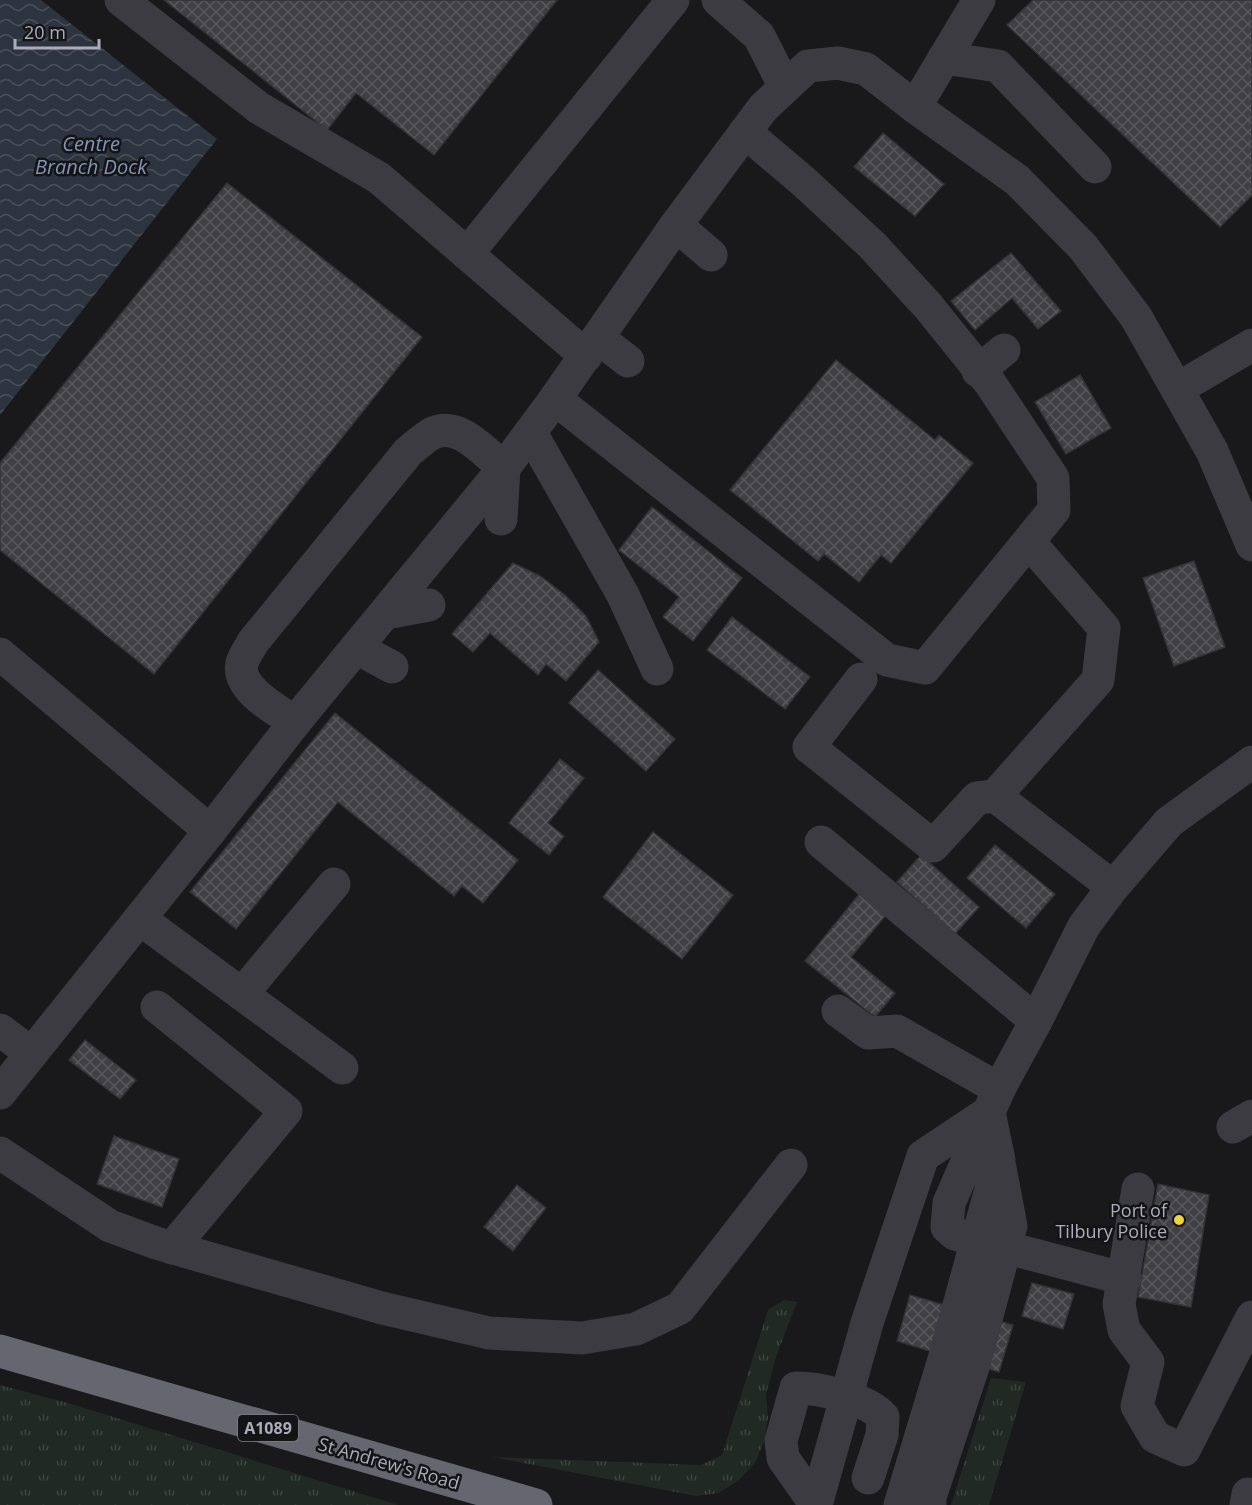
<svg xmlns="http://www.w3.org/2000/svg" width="1252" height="1505" viewBox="0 0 1252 1505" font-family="'Open Sans',sans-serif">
<defs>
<pattern id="grass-tufts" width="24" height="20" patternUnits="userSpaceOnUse" patternTransform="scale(1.5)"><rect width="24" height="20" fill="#202923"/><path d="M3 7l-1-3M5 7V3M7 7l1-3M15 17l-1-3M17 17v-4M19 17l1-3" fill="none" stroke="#3e4541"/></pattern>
<pattern id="water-waves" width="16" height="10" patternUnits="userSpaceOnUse" patternTransform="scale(1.5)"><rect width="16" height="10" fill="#2e343f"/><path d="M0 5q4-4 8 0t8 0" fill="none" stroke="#4a4f59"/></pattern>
<pattern id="building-cross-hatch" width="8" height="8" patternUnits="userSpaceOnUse" patternTransform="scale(1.5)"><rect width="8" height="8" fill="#404044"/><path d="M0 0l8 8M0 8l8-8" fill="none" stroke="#59595d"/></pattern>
</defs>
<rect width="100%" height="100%" fill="#19181a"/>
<!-- grass -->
<g fill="url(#grass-tufts)">
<path d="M784,1300l13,2 -21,55 -10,37 2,23 -3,22 -10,24 -16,17 -20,13 -23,3 -204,-39 209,8 21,-10 46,-145z"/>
<path d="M991,1378l35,4 -37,123h-38z"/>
<path d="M0,1385l68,18 330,102h-398z"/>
</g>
<!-- water -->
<path fill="url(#water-waves)" d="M0,0h41l176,139 -217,276z"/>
<!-- building -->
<g fill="url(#building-cross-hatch)" stroke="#333236" stroke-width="1.5">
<path d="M164,0h393l-123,155 -78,-62 -29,37z"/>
<path d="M1033,0h219v195l-32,32 -213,-202z"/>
<path d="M883,133l61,51 -29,32 -61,-49z"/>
<path d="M227,183l195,154 -268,337 -154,-124v-87z"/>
<path d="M1011,253l50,58 -23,18 -26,-31 -37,32 -24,-29z"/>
<path d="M836,360l99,80 4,-5 34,28 -82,100 -10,-8 -22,27 -35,-28 -6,7 -88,-71z"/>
<path d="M1080,375l31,53 -45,26 -31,-52z"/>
<path d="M652,507l90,71 -49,63 -30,-24 16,-20 -60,-47z"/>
<path d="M1194,561l31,86 -51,19 -31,-88z"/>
<path d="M513,563l27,13 25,19 21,21 13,26 -33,39 -20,-17 -8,11 -48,-42 -17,19 -21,-18z"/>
<path d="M732,617l78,60 -25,32 -78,-59z"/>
<path d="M598,670l77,69 -29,32 -77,-68z"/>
<path d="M335,713l183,147 -35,43 -21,-17 -8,10 -116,-94 -102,127 -46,-37z"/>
<path d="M560,759l24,19 -36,45 16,13 -15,19 -40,-32z"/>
<path d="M653,832l80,63 -51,64 -79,-62z"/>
<path d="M995,845l60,49 -29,34 -59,-50z"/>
<path d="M921,855l58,52 -24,27 -58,-52z"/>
<path d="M860,893l26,22 -35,42 44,36 -20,24 -70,-56z"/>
<path d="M85,1040l51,40 -16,19 -51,-39z"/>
<path d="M114,1136l65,23 -17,48 -65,-23z"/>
<path d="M1158,1184l51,11 -18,112 -53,-10z"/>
<path d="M517,1185l29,23 -33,43 -29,-24z"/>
<path d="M1032,1283l42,11 -11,35 -41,-13z"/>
<path d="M910,1295l103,30 -14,47 -102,-31z"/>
</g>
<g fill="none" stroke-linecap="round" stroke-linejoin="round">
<!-- minor -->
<g stroke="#3b3b41" stroke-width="33">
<path d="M121,0l138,108 120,70 207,178"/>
<path d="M718,0l41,36 26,51"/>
<path d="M944,58l54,8 97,101"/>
<path d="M915,107l64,-107"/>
<path d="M676,225l35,30"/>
<path d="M467,254l206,-254"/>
<path d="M598,338l30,23"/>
<path d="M978,371l26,-21"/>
<path d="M1177,389l75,-44"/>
<path d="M555,399l332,261 38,8 129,-158 -1,-32 -63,-95 -62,-77 -56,-61 -68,-63 -59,-50"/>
<path d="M531,433l92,162 34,74"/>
<path d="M1029,542l75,86 -6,52 -103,116 118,91"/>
<path d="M386,613l43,-8"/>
<path d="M357,648l35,19"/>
<path d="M0,654l210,177"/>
<path d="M861,679l-52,68 124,99 44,-48 18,-2"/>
<path d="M295,722c-18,-12 -59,-33 -53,-59 2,-7 8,-15 11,-21l155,-190c7,-6 15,-13 23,-18 27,-15 54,19 73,34l-3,51"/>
<path d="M821,842l215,179"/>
<path d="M140,919l202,149"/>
<path d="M242,994l92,-110"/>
<path d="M157,1007l129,104 -114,137"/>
<path d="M838,1011l30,22 29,-2 102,58"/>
<path d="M0,1030l31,23"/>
<path d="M0,1093l210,-262 85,-109 209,-254 51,-69 121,-174 87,-117 45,-42 30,-3 28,6 49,38 102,73 66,67 53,70 76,134 40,94"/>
<path d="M1233,1127l19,-11"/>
<path d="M0,1153l110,73 46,17 226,65 107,25 93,5 54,-9 44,-21 111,-143"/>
<path d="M1138,1189l-19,115 5,26 24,32 -11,44 18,31 29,13 68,-133"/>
<path d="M1125,1279l-170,-45 -8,-7 2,-24 50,-114 37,-68 48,-95 29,-39 56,-65 83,-60"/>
<path d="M816,1505l51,-182 56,-167 66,-44"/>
<path d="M816,1505l-33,-47 -2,-17 15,-53c24,0 72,11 87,29l-1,18 -14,43"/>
<path d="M900,1505l45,-149 54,-196 -10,-48"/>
<path d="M930,1505v-8l44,-133 37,-138 -11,-58"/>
<path d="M1246,1505l2,-11"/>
</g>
<!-- highway -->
<path stroke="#656670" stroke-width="33" d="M0,1351l536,154"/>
</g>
<!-- markers -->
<circle fill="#f0d43a" stroke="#141316" stroke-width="2" cx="1179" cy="1220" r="6"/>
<g text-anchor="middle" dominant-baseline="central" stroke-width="5" stroke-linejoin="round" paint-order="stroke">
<!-- shield labels -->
<rect fill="#141316" stroke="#7e7f89" stroke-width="1.5" x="238" y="1415" width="60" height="26" rx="4.5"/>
<g font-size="16" font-weight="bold" fill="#abadba">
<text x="268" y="1428">A1089</text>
</g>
<!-- poi labels -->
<g font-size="18" fill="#abadba" stroke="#141316" text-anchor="end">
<text x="1167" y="1210">Port of<tspan x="1167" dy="21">Tilbury Police</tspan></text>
</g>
<!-- street labels -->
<g font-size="18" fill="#abadba" stroke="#141316">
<text transform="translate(389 1463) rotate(16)">St Andrew's Road</text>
</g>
<!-- water labels -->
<g font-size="20" font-style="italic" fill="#8394b4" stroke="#141316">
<text x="91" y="143">Centre<tspan x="91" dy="23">Branch Dock</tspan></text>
</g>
</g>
<!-- scale -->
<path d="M15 39v9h84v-9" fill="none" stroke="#abadba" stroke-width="3"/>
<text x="24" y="39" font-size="18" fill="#abadba" stroke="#141316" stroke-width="4.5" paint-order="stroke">20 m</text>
</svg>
